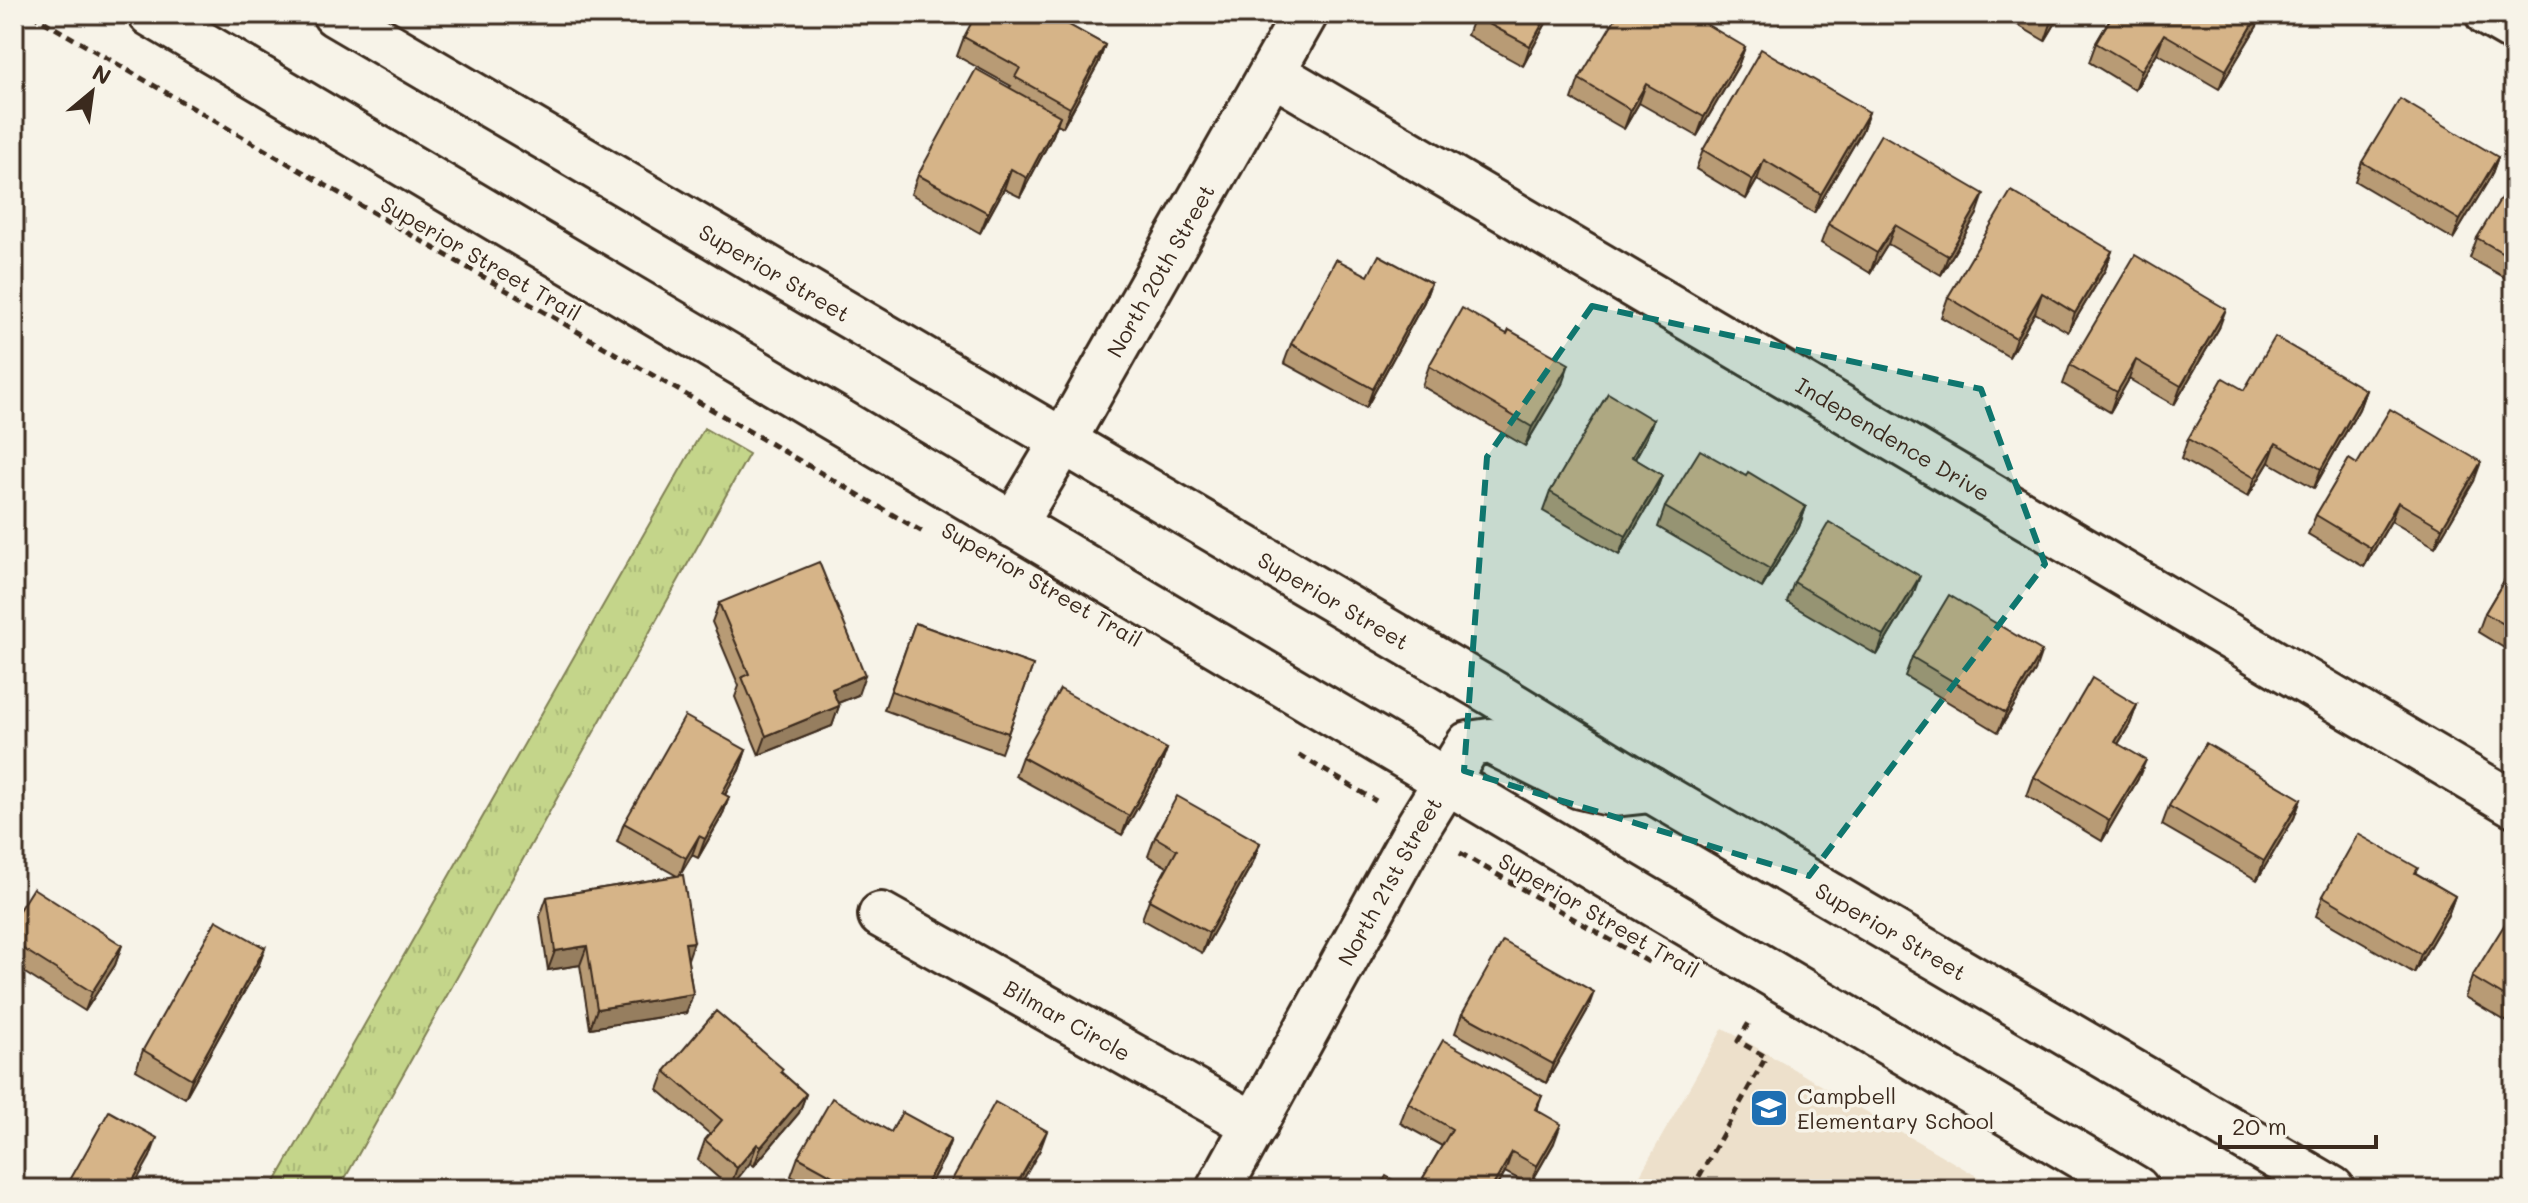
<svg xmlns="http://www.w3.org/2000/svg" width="2528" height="1203" viewBox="0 0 2528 1203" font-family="Mali,sans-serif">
<defs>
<pattern id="park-tufts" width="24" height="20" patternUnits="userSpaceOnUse" patternTransform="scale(2)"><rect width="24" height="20" fill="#c4d58a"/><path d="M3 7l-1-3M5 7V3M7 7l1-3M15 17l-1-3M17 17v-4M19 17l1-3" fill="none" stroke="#a9b777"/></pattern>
</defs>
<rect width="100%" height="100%" fill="#f7f3e8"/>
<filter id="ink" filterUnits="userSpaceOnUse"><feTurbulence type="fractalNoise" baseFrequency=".0125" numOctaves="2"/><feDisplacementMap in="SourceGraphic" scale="16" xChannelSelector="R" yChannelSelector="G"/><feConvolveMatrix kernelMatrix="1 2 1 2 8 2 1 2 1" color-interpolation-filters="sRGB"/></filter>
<g filter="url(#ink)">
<!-- built -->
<path fill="#ede0cb" d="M1723,1028l276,161h-367z"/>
<!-- park -->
<path fill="url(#park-tufts)" stroke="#808054" stroke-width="2" d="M704,428l45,26 -410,735h-68z"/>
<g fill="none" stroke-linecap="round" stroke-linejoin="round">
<defs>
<g id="minor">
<path d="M2488,14l26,15"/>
<path id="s1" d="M1273,73l1241,731"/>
<path id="s2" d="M881,915l374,210"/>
<path id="s3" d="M1219,1189l199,-362 51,-83 21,-3 90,45 34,8 37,-4"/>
</g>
<g id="tertiary">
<path id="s4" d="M1013,525l49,-82 243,-429"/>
</g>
<g id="primary">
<path d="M151,14l1985,1175"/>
<path id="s5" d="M335,14l1159,680 157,96 681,399"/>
</g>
</defs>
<!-- minor casing -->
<use href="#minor" stroke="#3b2a1e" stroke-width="50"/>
<!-- tertiary casing -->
<use href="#tertiary" stroke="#3b2a1e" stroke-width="50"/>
<!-- primary casing -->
<use href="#primary" stroke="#3b2a1e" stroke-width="50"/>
<!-- path -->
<g stroke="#3b2a1e" stroke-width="5" stroke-dasharray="8 6" stroke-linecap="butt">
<path d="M31,14l895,520"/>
<path d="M1299,755l77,46"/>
<path d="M1460,853l192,111"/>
<path d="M1692,1189l74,-132 -28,-16 12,-20"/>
</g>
<!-- minor -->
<use href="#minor" stroke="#f7f3e8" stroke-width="44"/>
<!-- tertiary -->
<use href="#tertiary" stroke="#f7f3e8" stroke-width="44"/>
<!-- primary -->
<use href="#primary" stroke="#f7f3e8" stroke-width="44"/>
</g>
<!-- wall -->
<g fill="#b89b75" stroke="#3b2a1e" stroke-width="2">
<path d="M1475,14h76l-28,52 -56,-31z"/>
<path d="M1999,14h62l-16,27z"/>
<path d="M2113,14l144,12 -38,63 -62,-36 -22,37 -46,-28 7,-19z"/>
<path d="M1063,22l42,23 -7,19 -35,63 -6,-3 -4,11 -33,62 -16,-8 -24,44 -69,-39 7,-19 93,-89 -54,-30 7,-19z"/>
<path d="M1745,47l-7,19 -41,70 -58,-33 -15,26 -52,-30 7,-20z"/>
<path d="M1869,112l-7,19 -48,82 -57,-33 -11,19 -50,-30 7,-19z"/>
<path d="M2498,157l-7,19 -38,63 -98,-58 7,-19z"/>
<path d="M2514,199v81l-1,2 -43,-24 7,-20z"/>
<path d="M1977,214l-36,61 -53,-31 -18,29 -49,-30 7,-19z"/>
<path d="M2112,251l-7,19 -37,62 -33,-19 -26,44 -68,-40 7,-20z"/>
<path d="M1368,276l63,7 -7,19 -58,106 -82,-45 7,-19z"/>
<path d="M2219,328l-45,77 -45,-26 -19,33 -47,-28 7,-19z"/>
<path d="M1429,366l133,18 -37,62 -103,-60z"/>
<path d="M2244,390h122l-7,19 -45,79 -45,-26 -21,35 -67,-38 7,-20z"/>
<path d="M1653,420l-7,19 -11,20 27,16 -7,19 -36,61 -76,-44 7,-19z"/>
<path d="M2357,464l117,17 -39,66 -44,-26 -27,46 -56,-33 8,-19z"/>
<path d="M1746,476l60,31 -7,20 -37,61 -104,-61 7,-20z"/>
<path d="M2514,564v90l-36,-22 7,-19z"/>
<path d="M1794,582l119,13 -36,60 -90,-53z"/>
<path d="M719,603l139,92 -20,8 1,3 -7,20 -73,29 -24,-58 4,-11 -27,-64z"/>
<path d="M915,623l118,42 -32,88 -117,-43z"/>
<path d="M1912,657l123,14 -37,61 -93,-56z"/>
<path d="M2137,705l-7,19 -12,20 20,35 -36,62 -75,-45 7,-19z"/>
<path d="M1167,749l-7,19 -38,67 -107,-59 7,-19z"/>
<path d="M746,750l-7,20 -14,25 4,2 -7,19 -24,42 -6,-3 -13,21 9,85 5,33 -7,19 -96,15 -10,-63 -32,5 -8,-54 7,-19 130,-21 -60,-34 7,-19z"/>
<path d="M2301,799l-7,19 -37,62 -95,-55 7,-19z"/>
<path d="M1155,837l105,6 -7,19 -51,91 -60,-34 7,-19 18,-33 -19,-11z"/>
<path d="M2416,873l39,23 -7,19 -34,58 -98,-57 7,-20z"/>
<path d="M14,918l108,27 -7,20 -30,46 -71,-45z"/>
<path d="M2514,923v103l-49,-29 7,-20z"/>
<path d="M265,948l-7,19 -73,131 -49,-28 7,-20z"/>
<path d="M1587,1011l-41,72 -91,-50 7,-19z"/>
<path d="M665,1071l117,2 24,21 -7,19 -45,53 -4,-3 -20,25 -32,-28 7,-20 5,-6 -52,-44z"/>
<path d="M1542,1096l-5,14 17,33 -24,42 -25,-13 -10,17h-76l4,-11 19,-32 -42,-23 8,-20z"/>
<path d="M891,1132l60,7 -7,19 -17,31h-113l-23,-13 7,-19z"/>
</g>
<!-- shaded-wall -->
<g fill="#967e5f" stroke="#3b2a1e" stroke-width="2">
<path d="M1548,14h3l-28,52 7,-20z"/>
<path d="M2056,14h5l-16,27 7,-20z"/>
<path d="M2259,14h2l-4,12 -38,63 7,-19z"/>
<path d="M2164,34l-7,19 -22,37 7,-20z"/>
<path d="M1105,45l-7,19 -35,63 7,-19z"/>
<path d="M1745,47l-7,19 -41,70 7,-19z"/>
<path d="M1646,84l-7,19 -15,26 7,-19z"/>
<path d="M1869,112l-7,19 -48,82 7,-19z"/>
<path d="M1060,116l-7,19 -33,62 7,-19z"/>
<path d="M2498,157l-7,19 -38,63 7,-19z"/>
<path d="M1764,160l-7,20 -11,19 7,-19z"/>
<path d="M1011,169l-7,20 -24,44 8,-20z"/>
<path d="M1984,194l-7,20 -36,61 7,-19z"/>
<path d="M1895,225l-7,19 -18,29 7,-20z"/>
<path d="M2112,251l-7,19 -37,62 7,-19z"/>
<path d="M1431,283l-7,19 -58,106 7,-19z"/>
<path d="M2042,293l-7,20 -26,44 7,-19z"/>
<path d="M2226,309l-7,19 -45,77 7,-19z"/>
<path d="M2136,360l-7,19 -19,33 7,-20z"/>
<path d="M1569,364l-7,20 -37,62 7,-19z"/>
<path d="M2366,390l-7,19 -45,79 7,-19z"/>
<path d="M1653,420l-7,19 -21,37 7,-19z"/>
<path d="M2276,443l-7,19 -21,35 7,-19z"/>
<path d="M2481,462l-7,19 -39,66 7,-19z"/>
<path d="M1662,475l-7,19 -36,61 7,-19z"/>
<path d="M2398,502l-7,19 -27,46 7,-19z"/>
<path d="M1806,507l-7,20 -37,61 8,-19z"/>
<path d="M1920,576l-7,19 -36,60 7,-19z"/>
<path d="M2042,651l-7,20 -37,61 8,-19z"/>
<path d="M865,675l-7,20 -33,13 7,-19z"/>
<path d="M2137,705l-7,19 -22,37 7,-19z"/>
<path d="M839,706l-7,20 -73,29 7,-19z"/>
<path d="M1167,749l-7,19 -38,67 7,-19z"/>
<path d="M746,750l-7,20 -24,42 7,-19z"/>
<path d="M2146,760l-8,19 -36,62 7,-20z"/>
<path d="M729,797l-7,19 -24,42 7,-19z"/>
<path d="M2301,799l-7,19 -37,62 7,-19z"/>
<path d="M699,836l-7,19 -13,22 7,-19z"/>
<path d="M1260,843l-7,19 -51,91 7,-20z"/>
<path d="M2455,896l-7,19 -34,58 7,-19z"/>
<path d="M694,942l-7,20 -2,-19z"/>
<path d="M122,945l-7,20 -30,46 7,-19z"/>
<path d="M587,946l-7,19 -32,5 7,-19z"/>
<path d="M265,948l-7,19 -73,131 7,-19z"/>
<path d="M1594,992l-7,19 -41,72 7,-19z"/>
<path d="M693,994l-7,19 -96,15 7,-19z"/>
<path d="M806,1094l-7,19 -45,53 7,-19z"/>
<path d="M1561,1124l-7,19 -24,42 7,-19z"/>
<path d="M1047,1131l-7,19 -22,39v-7z"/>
<path d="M157,1138l-7,19 -18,32h-4z"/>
<path d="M951,1139l-7,19 -17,31h-4z"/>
<path d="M757,1144l-7,19 -20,25 7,-20z"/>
<path d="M1512,1152l-7,20 -10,17h-4z"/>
</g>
<!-- building -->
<g fill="#d6b488" stroke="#3b2a1e" stroke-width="2">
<path d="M976,14h88l-4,6 45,25 -35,63 -55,-31 5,-9 -56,-31z"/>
<path d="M1475,14h73l-18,32 -56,-30z"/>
<path d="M1618,14h71l56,33 -41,70 -58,-33 -15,26 -52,-31z"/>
<path d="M2040,14h16l-4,7z"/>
<path d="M2113,14h146l-33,56 -62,-36 -22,36 -46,-27z"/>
<path d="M1761,49l108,63 -48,82 -57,-34 -11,20 -50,-30z"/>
<path d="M976,69l84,47 -33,62 -16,-9 -23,44 -70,-38z"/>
<path d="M2400,99l98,58 -38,63 -98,-58z"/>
<path d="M1881,134l103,60 -36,62 -53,-31 -18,28 -49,-29z"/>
<path d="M2011,191l101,60 -37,62 -33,-20 -26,45 -68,-41z"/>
<path d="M2504,193l10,6v60l-37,-21z"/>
<path d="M1379,255l52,28 -58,106 -82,-45 45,-85 32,17z"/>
<path d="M2135,255l91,54 -45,77 -45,-26 -19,32 -47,-27z"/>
<path d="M1462,308l45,26 2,-4 60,34 -37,63 -103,-61z"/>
<path d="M2275,337l91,53 -45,79 -45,-26 -21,35 -67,-39 35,-61 21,12z"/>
<path d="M1608,393l45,27 -21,37 30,18 -36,61 -76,-44z"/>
<path d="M2390,409l91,53 -39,66 -44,-26 -27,46 -55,-33 33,-56 8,5z"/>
<path d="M1700,450l46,26 2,-4 58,35 -36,62 -105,-62z"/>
<path d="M1829,522l91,54 -36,60 -90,-54z"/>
<path d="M819,562l46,113 -33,14 7,17 -73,30 -24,-59 7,-3 -30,-71z"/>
<path d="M2514,564v66l-29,-17z"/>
<path d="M1949,595l93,56 -36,62 -94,-56z"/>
<path d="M915,623l118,42 -25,68 -117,-42z"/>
<path d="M2092,678l45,27 -22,37 31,18 -37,61 -75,-44z"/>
<path d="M1060,689l107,60 -38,67 -107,-59z"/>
<path d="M685,716l61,34 -24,43 7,4 -24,42 -6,-3 -13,22 -62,-35z"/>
<path d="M2206,743l95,56 -37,62 -95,-55z"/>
<path d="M1177,796l83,47 -51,90 -60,-33 28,-50 -22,-13z"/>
<path d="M2358,834l60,34 -3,5 40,23 -34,58 -98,-58z"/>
<path d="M683,875l11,67 -9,1 8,51 -96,15 -10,-63 -32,5 -8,-54z"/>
<path d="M33,888l89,57 -30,47 -78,-49v-25z"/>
<path d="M2508,919l6,4v79l-42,-25z"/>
<path d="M216,920l49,28 -73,131 -49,-29z"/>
<path d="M1503,941l91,51 -41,72 -91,-50z"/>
<path d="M716,1011l67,58 -2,3 25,22 -45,53 -4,-3 -20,24 -32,-28 17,-20 -57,-49z"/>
<path d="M1443,1040l99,56 -7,13 26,15 -24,42 -25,-14 -21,37h-49l-19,-11 29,-49 -44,-26z"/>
<path d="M832,1098l59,34 11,-20 49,27 -28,50h-67l-58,-32z"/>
<path d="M995,1102l52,29 -29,51 13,7h-84z"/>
<path d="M109,1111l48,27 -29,51h-63z"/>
<path d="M1386,1176l23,13h-30z"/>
</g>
</g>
<!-- marked area -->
<path fill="#0f766e" fill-opacity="0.2" stroke="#0f766e" stroke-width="6" stroke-dasharray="16 10" stroke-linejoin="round" d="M1592,306l389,83 64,175 -236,312 -345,-105 23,-314z"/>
<!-- icons -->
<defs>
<symbol id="school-square" viewBox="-11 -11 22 22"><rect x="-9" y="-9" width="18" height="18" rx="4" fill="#1f6fb2" stroke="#f7f3e8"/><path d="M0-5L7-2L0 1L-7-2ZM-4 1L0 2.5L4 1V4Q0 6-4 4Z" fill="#fff"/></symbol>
</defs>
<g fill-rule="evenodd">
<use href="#school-square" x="1747" y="1086" width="44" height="44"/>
</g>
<g text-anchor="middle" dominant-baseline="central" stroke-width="7" stroke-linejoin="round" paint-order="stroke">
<!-- street labels -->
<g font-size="22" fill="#3b2a1e" stroke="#f7f3e8">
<text transform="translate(481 258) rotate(30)">Superior Street Trail</text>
<text stroke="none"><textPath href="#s4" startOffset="294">North 20th Street</textPath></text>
<text stroke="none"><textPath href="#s5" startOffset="510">Superior Street</textPath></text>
<text stroke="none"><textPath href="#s1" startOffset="720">Independence Drive</textPath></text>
<text transform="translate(1042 584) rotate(30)">Superior Street Trail</text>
<text stroke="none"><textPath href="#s5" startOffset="1158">Superior Street</textPath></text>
<text stroke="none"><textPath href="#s3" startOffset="352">North 21st Street</textPath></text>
<text transform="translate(1599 915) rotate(30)">Superior Street Trail</text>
<text stroke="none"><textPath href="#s5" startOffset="1806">Superior Street</textPath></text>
<text stroke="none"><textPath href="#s2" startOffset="214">Bilmar Circle</textPath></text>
</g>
<!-- poi labels -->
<g font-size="22" fill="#3b2a1e" stroke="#f7f3e8" text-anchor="start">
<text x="1797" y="1095">Campbell<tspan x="1797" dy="25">Elementary School</tspan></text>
</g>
</g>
<!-- margin -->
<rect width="2528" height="1203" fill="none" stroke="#f7f3e8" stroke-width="48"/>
<rect x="24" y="24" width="2480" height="1155" fill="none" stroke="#3b2a1e" stroke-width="3" filter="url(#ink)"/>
<!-- north arrow -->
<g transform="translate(92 92) rotate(29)" stroke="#f7f3e8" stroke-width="6" paint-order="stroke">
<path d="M0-6L14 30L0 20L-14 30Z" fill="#3b2a1e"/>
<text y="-12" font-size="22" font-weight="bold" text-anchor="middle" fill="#3b2a1e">N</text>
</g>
<!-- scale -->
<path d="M2220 1135v12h156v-12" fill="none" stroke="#3b2a1e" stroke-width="4"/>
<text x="2232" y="1135" font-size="24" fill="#3b2a1e" stroke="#f7f3e8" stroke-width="6" paint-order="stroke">20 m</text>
</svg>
